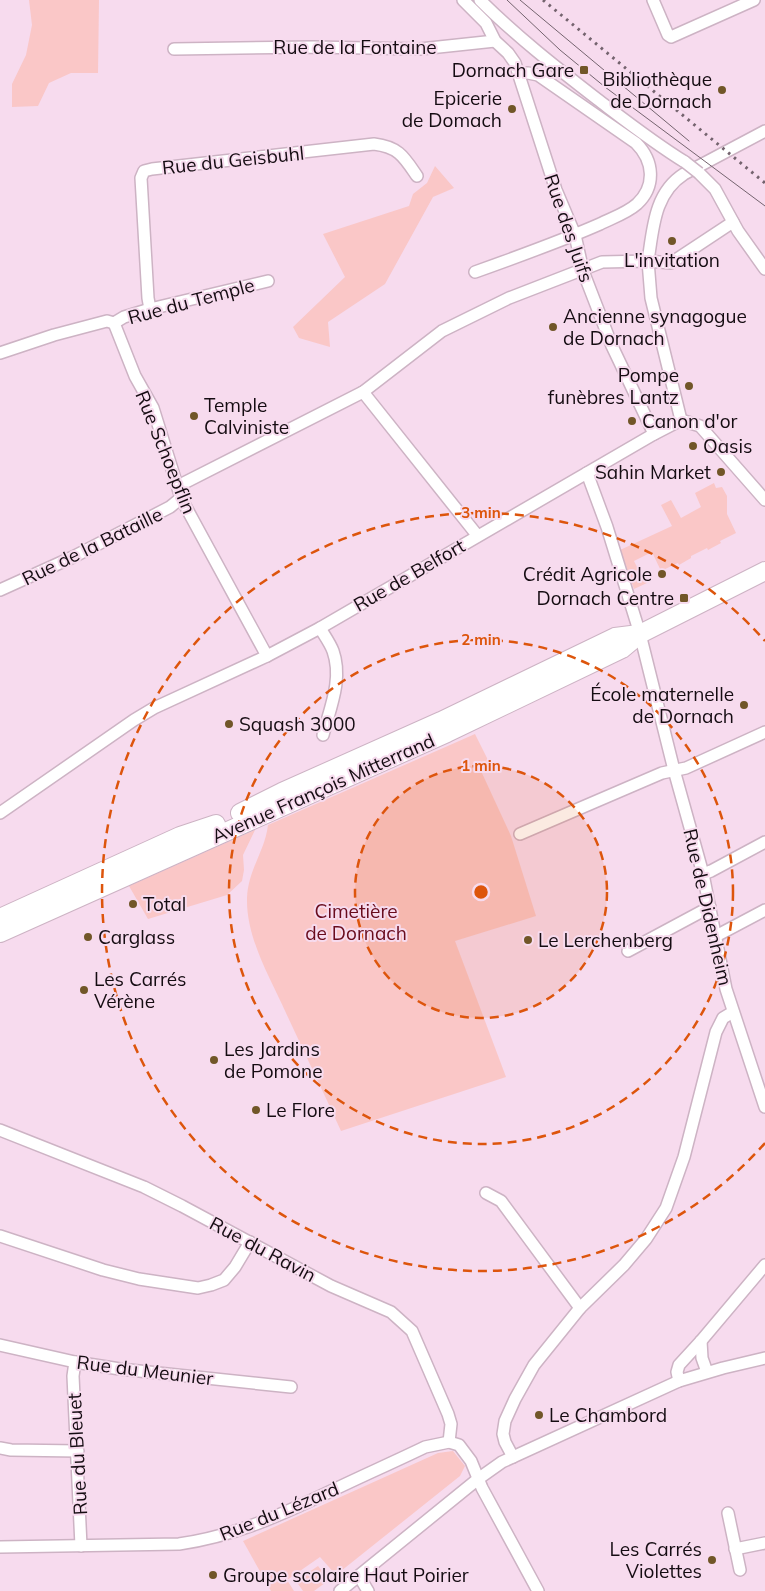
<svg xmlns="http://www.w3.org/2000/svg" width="765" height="1591" viewBox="0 0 765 1591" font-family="Mulish,sans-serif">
<rect width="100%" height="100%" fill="#f7dbee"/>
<!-- green -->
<g fill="#fac7c7">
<path d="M29,0h70l-1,73h-27l-22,10 -11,23 -26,1v-23l14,-29 6,-30z"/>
<path d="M435,166l19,22 -21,9 -48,87 -57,38 2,25 -31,-9 -6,-11 52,-50 -22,-43 86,-28 4,-12 14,-11z"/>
<path d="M714,483l2,5 6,-1 5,9v18l9,19 -16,8 1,2 -13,7 -1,-2 -16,8v2l-12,7 -1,-2 -17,8 -9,-19 -18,9 8,16 2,-1 3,7 -13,6 -14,-39 52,-24 -11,-21 10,-5 10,18 20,-11 -6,-14z"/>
<path d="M475,734l15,30 -9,7 30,65 25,80 -81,25 51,136 -165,54c-18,-40 -37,-79 -55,-118 -16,-36 -40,-75 -39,-115 1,-28 18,-47 21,-73z"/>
<path d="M255,830l-12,25 1,15 -2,11 -15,14 -79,24 -19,-33z"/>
<path d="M453,1451l12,15 -5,10 -124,99 -16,-18 -33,23 7,11h-23l-28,-50 195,-88z"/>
<path d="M318,1566l11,14 -15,11h-11l-7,-10z"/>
</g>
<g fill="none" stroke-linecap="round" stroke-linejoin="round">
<defs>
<g id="street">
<path d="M463,0l23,23 9,18 13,12 7,10 41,127 19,45 8,36 29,75 42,88"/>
<path d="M480,0c36,36 77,68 117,99 29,22 57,44 88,63"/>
<path d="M653,0l15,35 3,2 83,-37"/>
<path d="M174,49l139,-2 107,2 75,-8"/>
<path d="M699,173l16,16 23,42 27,38"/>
<path d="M475,272c42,-15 84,-30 125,-48 12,-6 27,-11 37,-20 19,-18 17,-43 -1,-61l-98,-68 -10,-2h-9"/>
<path d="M150,309l-2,-11 -7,-120 3,-7 8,-2 222,-25c25,3 30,13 43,32"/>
<path d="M114,323l21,53 18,32 28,90 86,158"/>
<path d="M114,323l10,-6 26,-8 118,-28"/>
<path d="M0,353l54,-18 53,-14 7,2"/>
<path d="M363,392l114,143"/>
<path d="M681,420l-30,-122 -3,-37 23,2 62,-41"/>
<path d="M681,420l19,6 65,74"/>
<path d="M587,473l20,54 33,107 34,136 29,104 23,115 39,118"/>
<path d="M178,486l185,-94 79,-61 67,-33 93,-36 46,-1c5,-32 6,-68 36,-87l81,-43"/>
<path d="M0,590l73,-33 97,-50 11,-9"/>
<path d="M320,628c4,7 10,15 13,23 10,28 -3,57 -10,84"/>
<path d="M0,813l134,-93 20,-12 113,-52 53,-28 334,-194 27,-14"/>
<path d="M520,834l142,-61 24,-5 79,-36"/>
<path d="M703,874l8,-3 54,-29"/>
<path d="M716,936l49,-26"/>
<path d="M628,951l82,-44"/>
<path d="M0,1130l144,57 38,19 149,80 60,26 21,19 36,83 3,10 -2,18"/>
<path d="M486,1193l15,8 79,107"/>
<path d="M0,1236l103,34 36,9 59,9 13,-3 13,-5 11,-13 15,-25"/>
<path d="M701,1341l1,17 5,14"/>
<path d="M0,1345l75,17 45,7 171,18"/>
<path d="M75,1362l-2,14 8,170"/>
<path d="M679,1381l-2,-9 2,-7 22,-24 64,-76"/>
<path d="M0,1448l11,2 67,1"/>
<path d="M513,1457l-8,-15 -2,-8 2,-13 10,-22 19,-34 46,-57 44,-43 22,-26 20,-31 18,-51 32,-125 7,-14 10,-6"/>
<path d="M728,1513l12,57"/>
<path d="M0,1547l179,-3c56,-8 102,-29 152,-53 31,-15 63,-29 94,-44l24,-5 10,3 12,16 11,27 56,103"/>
<path d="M735,1549l30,-6"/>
<path d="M359,1576l9,15"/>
<path d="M340,1591l138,-112 24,-17 177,-81 44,-13 42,-10"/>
</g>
<g id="primary">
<path d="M240,813l42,-21 159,-71 174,-84 24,-3"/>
<path d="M0,918l180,-82 36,-12"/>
<path d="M0,933l447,-200 175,-84 18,-15 125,-63"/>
</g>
</defs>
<!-- street casing -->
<use href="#street" stroke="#cdb3c4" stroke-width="14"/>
<!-- primary casing -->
<use href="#primary" stroke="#cdb3c4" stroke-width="20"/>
<!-- street -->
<use href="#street" stroke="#fff" stroke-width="11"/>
<!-- primary -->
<use href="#primary" stroke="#fff" stroke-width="18"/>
<!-- tram -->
<g stroke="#74636e" stroke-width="1">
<path d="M507,0l53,50 45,37 160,119"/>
<path d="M520,0l169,141"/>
</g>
<!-- rail -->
<path stroke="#74636e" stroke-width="3" stroke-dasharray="2.5 5" stroke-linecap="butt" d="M543,0l222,183"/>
<defs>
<path id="street-bridge" d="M685,162l14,11"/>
</defs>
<!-- street-bridge casing -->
<use href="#street-bridge" stroke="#cdb3c4" stroke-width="14" stroke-linecap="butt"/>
<!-- street-bridge -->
<use href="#street-bridge" stroke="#fff" stroke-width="11"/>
</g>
<!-- distance rings -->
<circle cx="481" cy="892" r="126" fill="#dd550c" fill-opacity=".12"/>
<g fill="none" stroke="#dd550c" stroke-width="2.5" stroke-dasharray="9 6">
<circle cx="481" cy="892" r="126"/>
<circle cx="481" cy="892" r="252"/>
<path d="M765 1143A379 379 0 1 1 765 641"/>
</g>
<!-- markers -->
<g fill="#715628" stroke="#f7dbee" stroke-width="2">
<rect x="579" y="65" width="10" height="10" rx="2.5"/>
<circle cx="722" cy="90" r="5"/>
<circle cx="512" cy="109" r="5"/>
<circle cx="672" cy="241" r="5"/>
<circle cx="553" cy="327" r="5"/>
<circle cx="689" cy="386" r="5"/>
<circle cx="194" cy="416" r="5"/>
<circle cx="632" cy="421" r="5"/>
<circle cx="693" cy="446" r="5"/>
<circle cx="721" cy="472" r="5"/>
<circle cx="662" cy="574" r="5"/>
<rect x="679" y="593" width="10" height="10" rx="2.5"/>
<circle cx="744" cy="705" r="5"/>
<circle cx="229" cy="724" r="5"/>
<circle cx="133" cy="904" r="5"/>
<circle cx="88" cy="937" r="5"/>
<circle cx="528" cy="940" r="5"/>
<circle cx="84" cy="990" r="5"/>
<circle cx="214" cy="1060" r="5"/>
<circle cx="256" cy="1110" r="5"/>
<circle cx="539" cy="1415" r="5"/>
<circle cx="712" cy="1560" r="5"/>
<circle cx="213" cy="1575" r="5"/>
</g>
<g text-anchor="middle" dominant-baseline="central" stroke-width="4" stroke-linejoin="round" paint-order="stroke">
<!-- street labels -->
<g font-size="19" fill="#150c12" stroke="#f7dbee">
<text x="355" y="47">Rue de la Fontaine</text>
<text transform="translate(233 160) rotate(-6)">Rue du Geisbuhl</text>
<text transform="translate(569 228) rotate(71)">Rue des Juifs</text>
<text transform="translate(191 301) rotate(-15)">Rue du Temple</text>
<text transform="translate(166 452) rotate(68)">Rue Schoepflin</text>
<text transform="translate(92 546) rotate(-26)">Rue de la Bataille</text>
<text transform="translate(409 575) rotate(-30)">Rue de Belfort</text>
<text transform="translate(323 788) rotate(-24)">Avenue François Mitterrand</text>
<text transform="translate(708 907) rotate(77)">Rue de Didenheim</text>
<text transform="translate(263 1249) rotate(28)">Rue du Ravin</text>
<text transform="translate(145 1370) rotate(7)">Rue du Meunier</text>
<text transform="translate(77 1454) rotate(-93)">Rue du Bleuet</text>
<text transform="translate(279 1511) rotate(-22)">Rue du Lézard</text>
</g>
<!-- poi labels -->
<g font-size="19" fill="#150c12" stroke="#f7dbee" text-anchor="start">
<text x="574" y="70" text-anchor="end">Dornach Gare</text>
<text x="712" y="79" text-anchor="end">Bibliothèque<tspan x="712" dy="22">de Dornach</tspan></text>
<text x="502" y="98" text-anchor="end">Epicerie<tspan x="502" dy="22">de Domach</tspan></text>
<text x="672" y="260" text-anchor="middle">L'invitation</text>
<text x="563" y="316">Ancienne synagogue<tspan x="563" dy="22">de Dornach</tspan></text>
<text x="679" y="375" text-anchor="end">Pompe<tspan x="679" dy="22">funèbres Lantz</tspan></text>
<text x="204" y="405">Temple<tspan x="204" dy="22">Calviniste</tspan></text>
<text x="642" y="421">Canon d'or</text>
<text x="703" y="446">Oasis</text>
<text x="711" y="472" text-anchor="end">Sahin Market</text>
<text x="652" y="574" text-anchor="end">Crédit Agricole</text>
<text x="674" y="598" text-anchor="end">Dornach Centre</text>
<text x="734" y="694" text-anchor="end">École maternelle<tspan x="734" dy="22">de Dornach</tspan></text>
<text x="239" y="724">Squash 3000</text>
<text x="143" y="904">Total</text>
<text x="98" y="937">Carglass</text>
<text x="538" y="940">Le Lerchenberg</text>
<text x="94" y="979">Les Carrés<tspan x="94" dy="22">Vérène</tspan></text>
<text x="224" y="1049">Les Jardins<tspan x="224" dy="22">de Pomone</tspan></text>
<text x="266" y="1110">Le Flore</text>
<text x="549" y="1415">Le Chambord</text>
<text x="702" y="1549" text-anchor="end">Les Carrés<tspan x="702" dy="22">Violettes</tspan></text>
<text x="223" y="1575">Groupe scolaire Haut Poirier</text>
</g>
<!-- park labels -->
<g font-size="19" fill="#690c1d" stroke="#f7dbee">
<text x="356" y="911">Cimetière<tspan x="356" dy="22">de Dornach</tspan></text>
</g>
</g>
<circle cx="481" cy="892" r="8" fill="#dd550c" stroke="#f7dbee" stroke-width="2.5"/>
<g font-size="15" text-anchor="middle" font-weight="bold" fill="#dd550c" stroke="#f7dbee" stroke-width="4" stroke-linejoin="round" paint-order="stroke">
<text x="481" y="518">3 min</text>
<text x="481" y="645">2 min</text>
<text x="481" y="771">1 min</text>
</g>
</svg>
